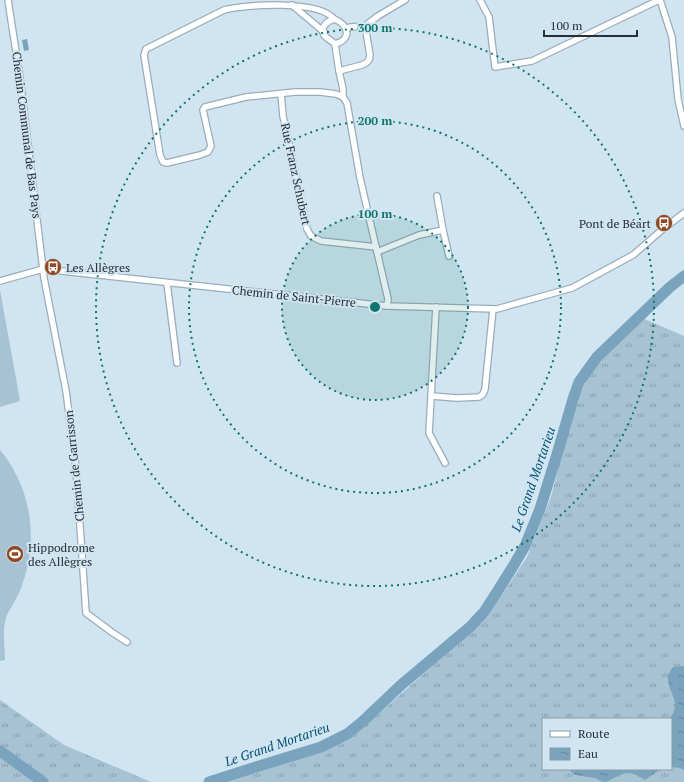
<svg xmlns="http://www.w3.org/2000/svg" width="684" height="782" viewBox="0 0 684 782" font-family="'PT Serif',serif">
<defs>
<pattern id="grass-tufts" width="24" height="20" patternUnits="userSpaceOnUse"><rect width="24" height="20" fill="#a6c2d3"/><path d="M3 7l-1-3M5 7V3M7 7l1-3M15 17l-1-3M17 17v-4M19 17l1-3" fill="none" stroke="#879eac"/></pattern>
<pattern id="water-ripples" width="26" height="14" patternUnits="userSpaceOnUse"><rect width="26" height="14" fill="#7aa4bd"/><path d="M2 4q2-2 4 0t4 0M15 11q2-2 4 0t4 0" fill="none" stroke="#64869a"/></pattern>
</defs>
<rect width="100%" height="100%" fill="#d0e4f1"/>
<!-- grass -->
<g fill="url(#grass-tufts)" fill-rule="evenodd">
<path d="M642,318l42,18v446h-462l115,-37 46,-35 105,-94 39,-59 24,-60 23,-90 19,-40zM543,719h128v50h-128z"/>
<path d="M0,700l64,45 87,37h-151z"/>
</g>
<!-- garden -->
<g fill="#a6c2d3">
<path d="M0,290l20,111 -20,6z"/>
<path d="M0,450c30,36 39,87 23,132 -2,8 -6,15 -10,22 -2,5 -6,9 -7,14 -4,13 -1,29 -1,42l-5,1z"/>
</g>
<!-- water -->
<g fill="url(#water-ripples)">
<path d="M27,39l2,11 -5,1 -2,-11z"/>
<path d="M684,666v104l-4,-2 -9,-1v-48h-2c15,-17 -3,-27 -1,-44 1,-2 4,-6 5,-8z"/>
<path d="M568,769h96l-6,2 -13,9c-17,-12 -22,-7 -39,2h-3l-8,-4 -20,-3z"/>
</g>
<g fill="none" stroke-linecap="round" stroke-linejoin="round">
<!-- river -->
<g stroke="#7aa4bd" stroke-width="11">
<path d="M0,751l43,31"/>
<path d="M209,782l50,-16 62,-19 26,-13 15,-12 39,-37 69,-58 14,-15 13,-20 15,-24 13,-22 15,-37 18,-58 15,-52 6,-17 18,-25 73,-70 14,-11"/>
</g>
<defs>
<g id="minor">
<path d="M8,0l12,78 24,200 22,113 10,77 10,145 27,20 14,9"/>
<path d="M480,0l9,17 6,50 37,-6 127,-61"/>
<path d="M660,0l12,37 6,62 6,27"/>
<path d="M292,5l32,27"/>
<path d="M334,19c-15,-19 -87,-15 -110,-9l-78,39 -2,6 16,100 3,7 4,1 33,-8 8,-3 3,-6 -8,-36 2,-3 41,-10 49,-5h25l16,2 7,3 4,6 13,75 28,121 -1,7"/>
<path d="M334,19c14,5 19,20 1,25 -3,-3 -8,-5 -11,-9 -4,-8 3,-14 10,-16z"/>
<path d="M346,28l5,-1 14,-1 13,-10 27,-16"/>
<path d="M335,44l4,27 4,18v8"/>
<path d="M339,71l23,-6 4,-2 3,-3 1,-5 -5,-29"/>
<path d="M281,94l2,22 24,113 4,7 10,5 55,6"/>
<path d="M443,230l6,26"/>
<path d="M377,252l42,-17 24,-5 -6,-34"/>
<path d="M0,281l43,-12 344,37 110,3 75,-21 61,-33 30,-26 21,-16"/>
<path d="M167,283l10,80"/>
<path d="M436,307l-7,126 16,30"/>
<path d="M431,396l26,2 22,-1 4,-3 2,-5 8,-80"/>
</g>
</defs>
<!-- minor casing -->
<use href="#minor" stroke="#9aadb9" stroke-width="8"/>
<!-- minor -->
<use href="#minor" stroke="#fff" stroke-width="5.5"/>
</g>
<!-- distance rings -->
<circle cx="375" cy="307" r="93" fill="#0f766e" fill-opacity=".12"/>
<g fill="none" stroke="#0f766e" stroke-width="2" stroke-dasharray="2 4">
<circle cx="375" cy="307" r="93"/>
<circle cx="375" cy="307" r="186"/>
<circle cx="375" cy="307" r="279"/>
</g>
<!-- icons -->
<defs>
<symbol id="bus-disc" viewBox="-11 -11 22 22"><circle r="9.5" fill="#8f4923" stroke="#d0e4f1"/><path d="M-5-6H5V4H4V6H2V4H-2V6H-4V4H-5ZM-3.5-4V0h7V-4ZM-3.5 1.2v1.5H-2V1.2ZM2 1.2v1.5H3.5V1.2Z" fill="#fff"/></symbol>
<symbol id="stadium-disc" viewBox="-11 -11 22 22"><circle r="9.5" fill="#8f4923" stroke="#d0e4f1"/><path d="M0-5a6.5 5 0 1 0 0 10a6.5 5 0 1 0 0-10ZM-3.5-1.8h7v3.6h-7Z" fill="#fff"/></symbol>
</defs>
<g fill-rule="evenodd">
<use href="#bus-disc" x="654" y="213" width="20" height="20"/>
<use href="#bus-disc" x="43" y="257" width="20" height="20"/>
<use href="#stadium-disc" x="5" y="544" width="20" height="20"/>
</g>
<g text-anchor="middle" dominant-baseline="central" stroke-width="4" stroke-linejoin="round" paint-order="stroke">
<!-- street labels -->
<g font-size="12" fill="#272f34" stroke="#d0e4f1">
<text transform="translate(27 135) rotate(83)">Chemin Communal de Bas Pays</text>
<text transform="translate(296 174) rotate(78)">Rue Franz Schubert</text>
<text transform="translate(294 296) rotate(6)">Chemin de Saint-Pierre</text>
<text transform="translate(74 466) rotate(-96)">Chemin de Garrisson</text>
</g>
<!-- poi labels -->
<g font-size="12" fill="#272f34" stroke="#d0e4f1" text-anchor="start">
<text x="651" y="223" text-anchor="end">Pont de Béart</text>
<text x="66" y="267">Les Allègres</text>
<text x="28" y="547">Hippodrome<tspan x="28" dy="14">des Allègres</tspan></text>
</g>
<!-- water labels -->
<g font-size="13" font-style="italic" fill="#005073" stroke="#d0e4f1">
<text transform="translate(533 479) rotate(-71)">Le Grand Mortarieu</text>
<text transform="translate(277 744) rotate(-19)">Le Grand Mortarieu</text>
</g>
</g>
<circle cx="375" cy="307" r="6" fill="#0f766e" stroke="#d0e4f1" stroke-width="2"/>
<g font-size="12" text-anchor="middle" font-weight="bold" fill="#0f766e" stroke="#d0e4f1" stroke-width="4" stroke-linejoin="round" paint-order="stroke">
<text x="375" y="32">300 m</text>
<text x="375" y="125">200 m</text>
<text x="375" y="218">100 m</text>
</g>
<!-- legend -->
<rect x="542" y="718" width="130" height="52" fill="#d0e4f1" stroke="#8c9ca5"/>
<rect x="550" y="731" width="20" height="6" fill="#ffffff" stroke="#8c9ca5"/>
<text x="578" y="738" font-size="12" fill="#272f34">Route</text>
<rect x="550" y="748" width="20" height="12" fill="url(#water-ripples)" stroke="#8c9ca5"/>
<text x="578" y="758" font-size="12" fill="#272f34">Eau</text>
<!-- scale -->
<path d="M544 30v6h93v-6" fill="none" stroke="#272f34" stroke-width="2"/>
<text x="550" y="30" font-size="12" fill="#272f34" stroke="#d0e4f1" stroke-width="3" paint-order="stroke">100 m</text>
</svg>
